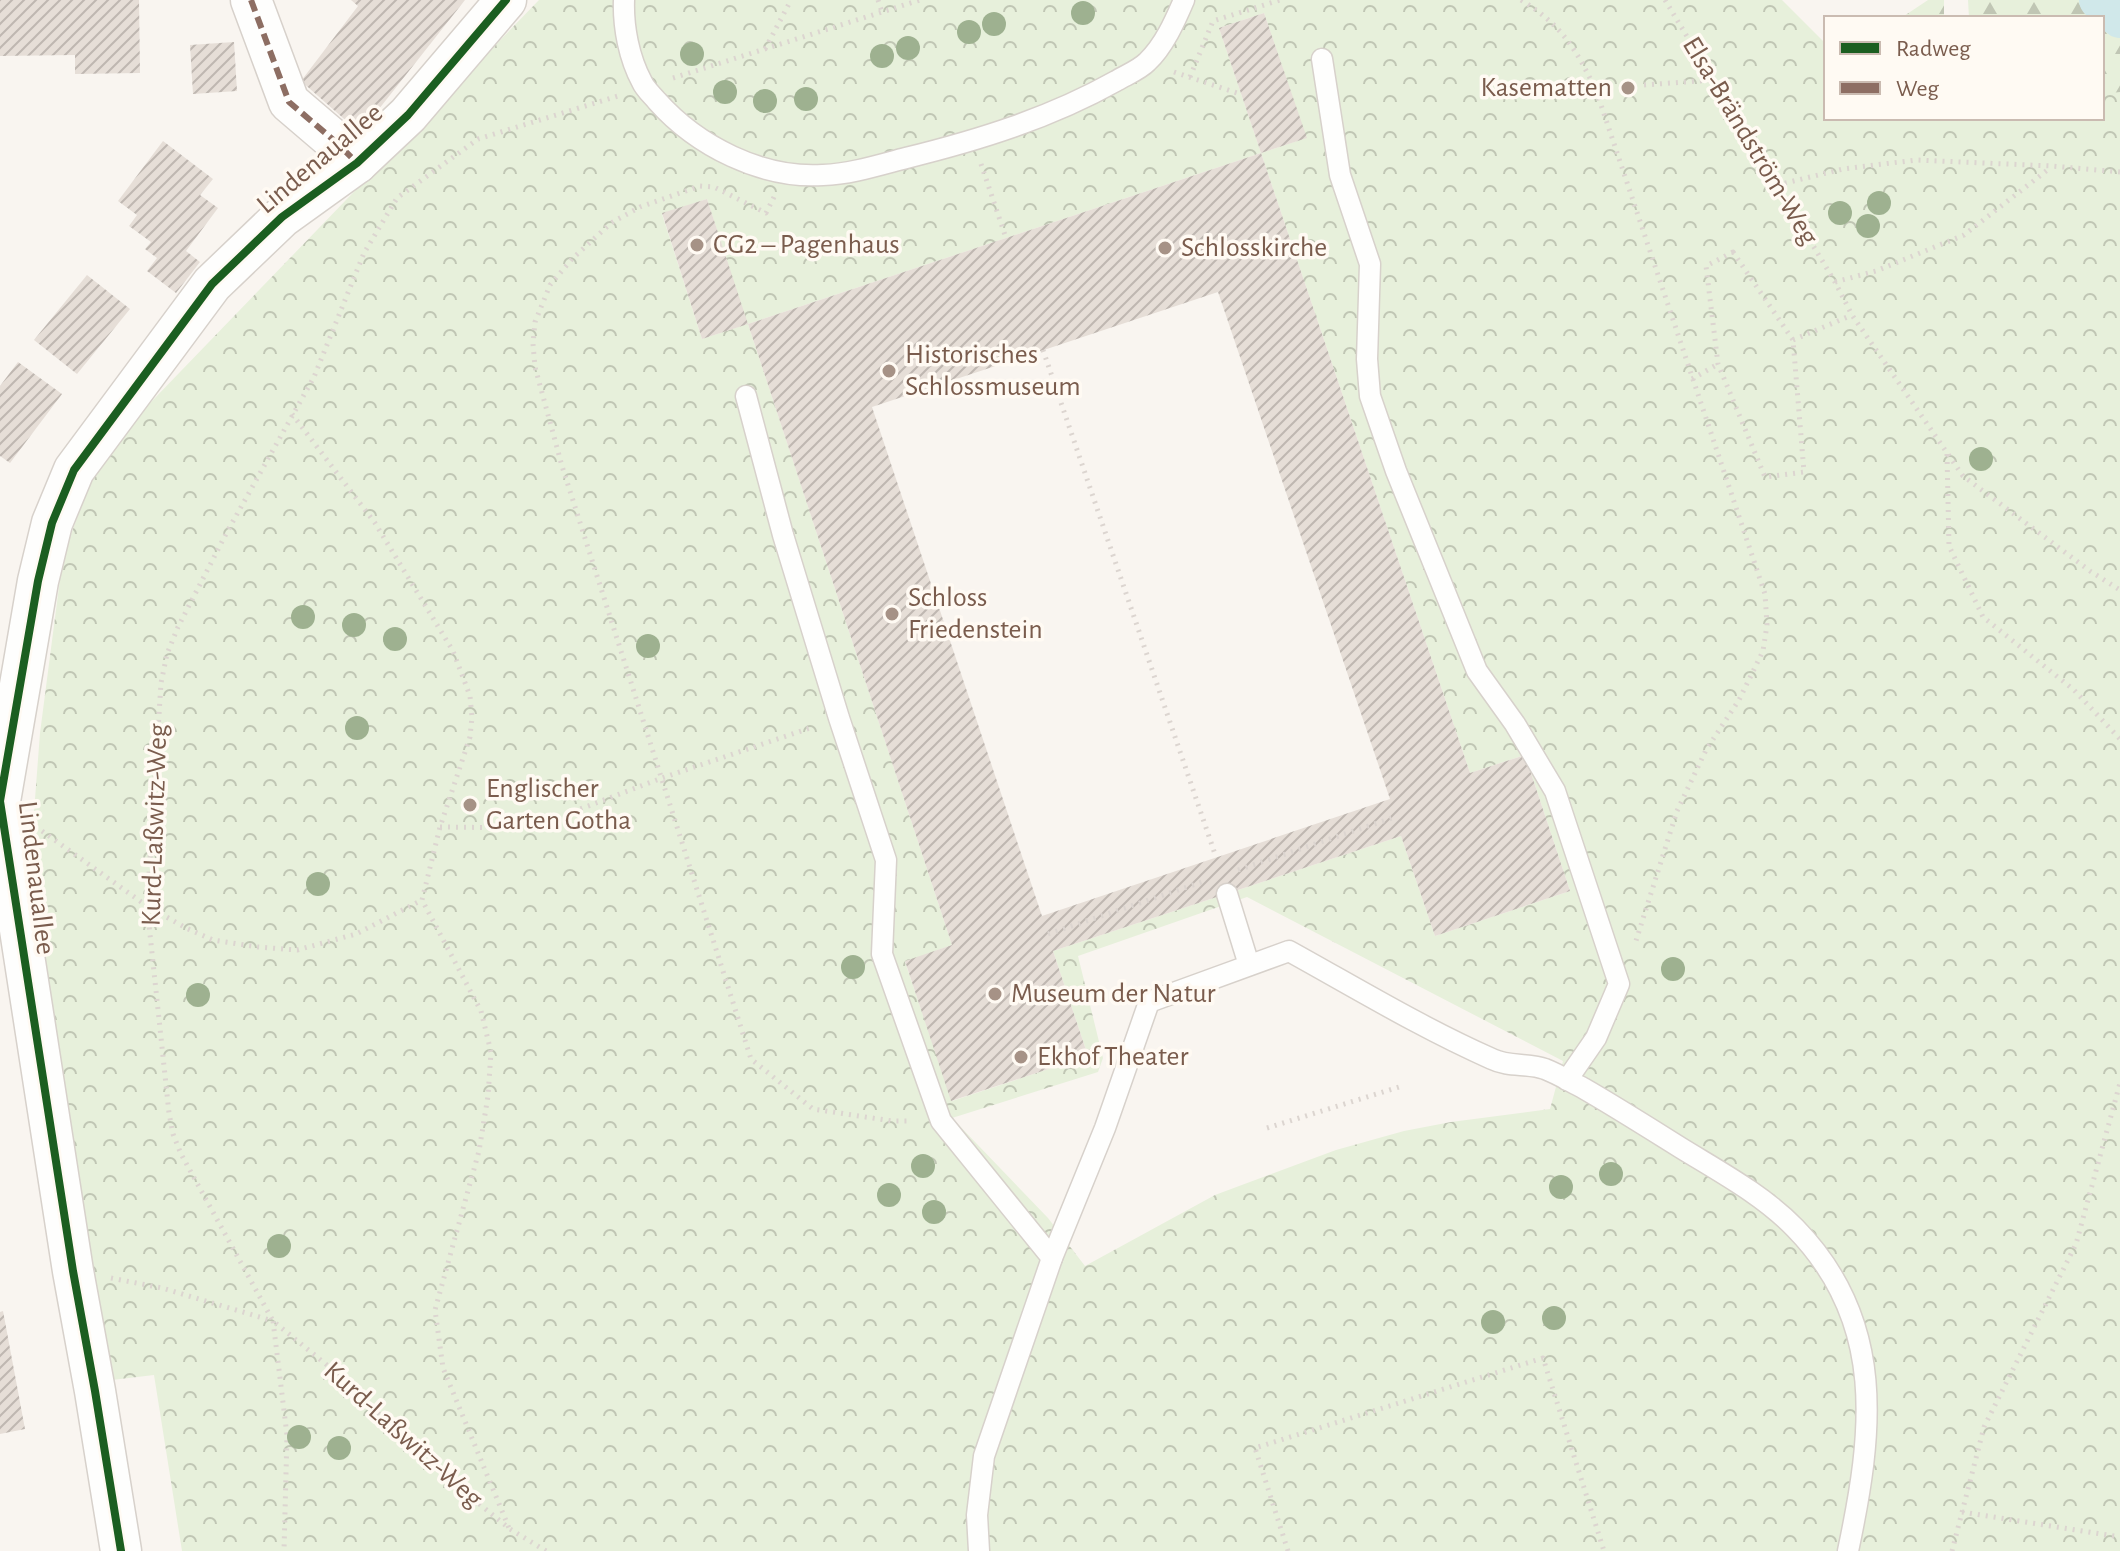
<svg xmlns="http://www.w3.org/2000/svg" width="2120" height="1551" viewBox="0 0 2120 1551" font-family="'Alegreya Sans',sans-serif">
<defs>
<pattern id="forest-firs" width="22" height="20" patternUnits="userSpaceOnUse" patternTransform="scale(2)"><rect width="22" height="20" fill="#e7f0db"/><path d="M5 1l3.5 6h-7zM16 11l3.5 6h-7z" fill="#c0c6b4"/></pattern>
<pattern id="park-crowns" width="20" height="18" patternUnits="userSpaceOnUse" patternTransform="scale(2)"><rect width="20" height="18" fill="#e7f0db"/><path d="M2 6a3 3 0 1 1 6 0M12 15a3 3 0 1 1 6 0" fill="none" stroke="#c0c6b4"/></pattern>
<pattern id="building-hatch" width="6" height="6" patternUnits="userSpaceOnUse" patternTransform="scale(2)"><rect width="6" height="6" fill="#e6ded7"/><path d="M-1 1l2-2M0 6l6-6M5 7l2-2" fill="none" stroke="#bfb7b1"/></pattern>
</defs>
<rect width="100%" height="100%" fill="#f9f5f0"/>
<!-- forest -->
<g fill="url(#forest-firs)">
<path d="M1928,0h16v18h-43z"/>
<path d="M1968,0h152v159l-18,-41v-100h-133z"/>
</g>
<!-- park -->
<path fill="url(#park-crowns)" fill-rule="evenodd" d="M539,0h1243l44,44v74h276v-24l18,-2v1459h-1938l-28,-176 -42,5 -83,-502 11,-145 23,-177 27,-73 35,-54zM1264,13l42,125 -45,15 -42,-125zM1261,153l209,620 55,-18 45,136 -135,45 -34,-100 -348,115 35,105 -136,45 -47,-139 47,-17 -204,-621zM707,199l40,125 -45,15 -40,-125zM1247,897l316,164 -13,48 -99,13 -47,9 -68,19 -121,45 -130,71 -37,-48 -96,-100 146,-46 5,-14 -25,-102z"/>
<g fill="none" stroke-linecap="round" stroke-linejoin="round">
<!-- canal -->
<path stroke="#d0e8ea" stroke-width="38" d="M2098,0l22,19"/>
</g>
<!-- building -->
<g fill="url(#building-hatch)" fill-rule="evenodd">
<path d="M0,0h139l1,73 -65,1v-19l-75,1z"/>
<path d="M351,0h114l-105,133 -59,-52 57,-75z"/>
<path d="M1264,13l43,125 -46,15 -42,-125z"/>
<path d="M234,42l3,49 -44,3 -3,-49z"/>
<path d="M163,141l50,38 -13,16 18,13 -32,43 14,11 -24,31 -29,-22 10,-13 -12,-9 6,-7 -22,-16 8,-11 -19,-14z"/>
<path d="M1261,153l209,620 55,-18 45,136 -135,45 -34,-100 -348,115 35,105 -137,45 -46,-140 47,-16 -204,-621 -46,15 -40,-126 45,-14 41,125zM1218,292l172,507 -348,117 -170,-509z"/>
<path d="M87,275l43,34 -53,65 -43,-34z"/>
<path d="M18,362l44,32 -52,69 -10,-7v-70z"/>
<path d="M3,1311l22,118 -25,5v-122z"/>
</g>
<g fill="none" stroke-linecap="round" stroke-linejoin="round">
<defs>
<g id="service">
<path d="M624,0c-1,27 5,58 18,82 3,7 10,13 15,19 40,45 105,78 166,74 28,-1 56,-10 83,-17 73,-18 144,-40 210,-77 10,-6 23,-11 31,-19 17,-16 28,-41 37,-62"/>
<path d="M1322,59l18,116 30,89 -3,95 3,37 26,75 81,200 38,53 40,67 64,193 -23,54 -29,42"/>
<path d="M746,396l37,139 56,183 47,142 -4,94 59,167 111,137"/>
<path d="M1227,894l22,71"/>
<path d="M979,1551l-2,-36 7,-59 68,-198 53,-130 44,-126 140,-51c67,37 133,77 203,108 16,8 36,4 53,10 13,5 26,13 38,19 33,19 66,40 98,60 39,24 82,47 114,80 92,94 78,205 53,323"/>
</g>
<g id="minor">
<path d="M251,0l38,102 48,41 20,20"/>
<path d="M121,1551l-26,-160 -22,-120 -73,-470 38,-220 14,-58 22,-53 138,-186 70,-67 75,-54 51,-48 98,-115"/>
</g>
</defs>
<!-- service casing -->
<use href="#service" stroke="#d7d1cb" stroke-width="23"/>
<!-- minor casing -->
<use href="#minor" stroke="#d7d1cb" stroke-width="43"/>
<!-- path -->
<g stroke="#dcd5d0" stroke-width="5" stroke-dasharray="2 6" stroke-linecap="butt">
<path d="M878,0l4,12"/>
<path d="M1521,0c41,25 56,50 76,93l168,501 2,31 -4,26 -24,49 -33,50 -29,61 -42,133"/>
<path d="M1665,0l170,282 17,33 111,161 127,95 30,19"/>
<path d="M765,49l26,-49"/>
<path d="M1174,72l66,22"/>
<path d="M1190,77l23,-56 67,-21"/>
<path d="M673,78l247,-78"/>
<path d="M1644,85l68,-5"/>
<path d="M981,164l25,74"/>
<path d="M1777,185l66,-16 73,-9 136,6 68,6"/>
<path d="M774,197l-8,16 -52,-26 -14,-1 -60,21 -29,16 -39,36 -22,26 -15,37 -2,22 2,23 27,99 189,593 62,50 79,12h19"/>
<path d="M1733,252l60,88 11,132 -39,5 -47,-113 -12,-98z"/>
<path d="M1835,282l41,-11 88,-36 86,-67"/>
<path d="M1793,340l59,-25"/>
<path d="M1043,350l173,507"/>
<path d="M1692,379l26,-15"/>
<path d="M292,414l83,109 78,128 17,45 2,21 -2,20 -30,90 -18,73 59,111 10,41 -3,44 -9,55 -44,159 8,58 66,160"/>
<path d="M1947,454l2,92 34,71 91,73 46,49"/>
<path d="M440,827l90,1 132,-50 151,-51"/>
<path d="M42,831l105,75 39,22 27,12 45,7 39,3 59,-16 66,-34"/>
<path d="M1238,870l157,-53"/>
<path d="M1048,934l154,-52"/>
<path d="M1267,1128l132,-41"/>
<path d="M111,1278l51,10 111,33 14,114 -3,116"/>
<path d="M1962,1512l158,25"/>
<path d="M546,1551l-36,-22 -75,-61 -102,-98 -60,-49 -92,-167 -8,-20 -4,-21 -22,-207 14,-223 6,-29 11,-27 49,-95 87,-155 50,-124 33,-55 81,-59 140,-43"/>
<path d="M1288,1551l-33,-103 288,-90 61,193"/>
<path d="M1952,1551l32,-124 92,-183 44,-161"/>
</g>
<!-- service -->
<use href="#service" stroke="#fefefd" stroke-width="20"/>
<!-- minor -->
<use href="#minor" stroke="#fefefd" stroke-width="40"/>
<!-- quiet -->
<path stroke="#8d6e63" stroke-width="6" stroke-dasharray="12 6" stroke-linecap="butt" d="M251,0l38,102 48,41 20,20"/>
<defs>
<path id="cycleway" d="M121,1551l-26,-160 -22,-120 -73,-470 38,-220 14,-58 22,-53 138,-186 70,-67 75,-54 51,-48 98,-115"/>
</defs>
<!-- cycleway casing -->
<use href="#cycleway" stroke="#fffaf3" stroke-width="13"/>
<!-- cycleway -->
<use href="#cycleway" stroke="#1b5e20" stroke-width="8"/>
</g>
<!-- trees -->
<g fill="#9eb190">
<circle cx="1083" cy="13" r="12"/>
<circle cx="994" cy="24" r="12"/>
<circle cx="969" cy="32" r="12"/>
<circle cx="908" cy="48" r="12"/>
<circle cx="692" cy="54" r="12"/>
<circle cx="882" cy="56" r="12"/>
<circle cx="725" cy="92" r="12"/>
<circle cx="806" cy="99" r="12"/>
<circle cx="765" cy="101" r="12"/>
<circle cx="1879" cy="203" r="12"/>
<circle cx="1840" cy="213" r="12"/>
<circle cx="1868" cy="226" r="12"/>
<circle cx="1981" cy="459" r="12"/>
<circle cx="303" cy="617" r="12"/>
<circle cx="354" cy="625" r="12"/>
<circle cx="395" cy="639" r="12"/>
<circle cx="648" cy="646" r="12"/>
<circle cx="357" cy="728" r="12"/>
<circle cx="318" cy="884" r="12"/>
<circle cx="853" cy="967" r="12"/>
<circle cx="1673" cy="969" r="12"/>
<circle cx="198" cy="995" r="12"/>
<circle cx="923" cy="1166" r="12"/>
<circle cx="1611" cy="1174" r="12"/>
<circle cx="1561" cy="1187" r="12"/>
<circle cx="889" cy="1195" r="12"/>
<circle cx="934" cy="1212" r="12"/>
<circle cx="279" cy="1246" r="12"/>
<circle cx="1554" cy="1318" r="12"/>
<circle cx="1493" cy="1322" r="12"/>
<circle cx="299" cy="1437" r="12"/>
<circle cx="339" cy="1448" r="12"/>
</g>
<!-- markers -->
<g fill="#a69286" stroke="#fffaf3" stroke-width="3">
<circle cx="1628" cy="88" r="8"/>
<circle cx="697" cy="245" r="8"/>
<circle cx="1165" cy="248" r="8"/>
<circle cx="889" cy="371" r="8"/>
<circle cx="892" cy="614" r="8"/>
<circle cx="470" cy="805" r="8"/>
<circle cx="995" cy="994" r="8"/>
<circle cx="1021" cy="1057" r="8"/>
</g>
<g text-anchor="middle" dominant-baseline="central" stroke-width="7" stroke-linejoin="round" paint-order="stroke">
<!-- poi labels -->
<g font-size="28" fill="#7a5c4d" stroke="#fffaf3" text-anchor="start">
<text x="1612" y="88" text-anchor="end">Kasematten</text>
<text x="713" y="245">CG2 – Pagenhaus</text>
<text x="1181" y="248">Schlosskirche</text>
<text x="905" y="355">Historisches<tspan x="905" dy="32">Schlossmuseum</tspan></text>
<text x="908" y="598">Schloss<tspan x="908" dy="32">Friedenstein</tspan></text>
<text x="486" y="789">Englischer<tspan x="486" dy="32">Garten Gotha</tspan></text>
<text x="1011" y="994">Museum der Natur</text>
<text x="1037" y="1057">Ekhof Theater</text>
</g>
<!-- street labels -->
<g font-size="28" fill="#7a5c4d" stroke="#fffaf3">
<text transform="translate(1750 141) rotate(59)">Elsa-Brändström-Weg</text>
<text transform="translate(320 159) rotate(-40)">Lindenauallee</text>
<text transform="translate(155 825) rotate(-88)">Kurd-Laßwitz-Weg</text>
<text transform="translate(36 878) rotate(83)">Lindenauallee</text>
<text transform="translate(403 1435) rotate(42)">Kurd-Laßwitz-Weg</text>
</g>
</g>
<!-- legend -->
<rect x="1824" y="16" width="280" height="104" fill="#fffaf3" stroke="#cabbb1" stroke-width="2"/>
<rect x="1840" y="42" width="40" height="12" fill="#1b5e20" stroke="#cabbb1" stroke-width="2"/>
<text x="1896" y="56" font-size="24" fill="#7a5c4d">Radweg</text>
<rect x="1840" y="82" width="40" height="12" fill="#8d6e63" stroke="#cabbb1" stroke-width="2"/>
<text x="1896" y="96" font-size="24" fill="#7a5c4d">Weg</text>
</svg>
